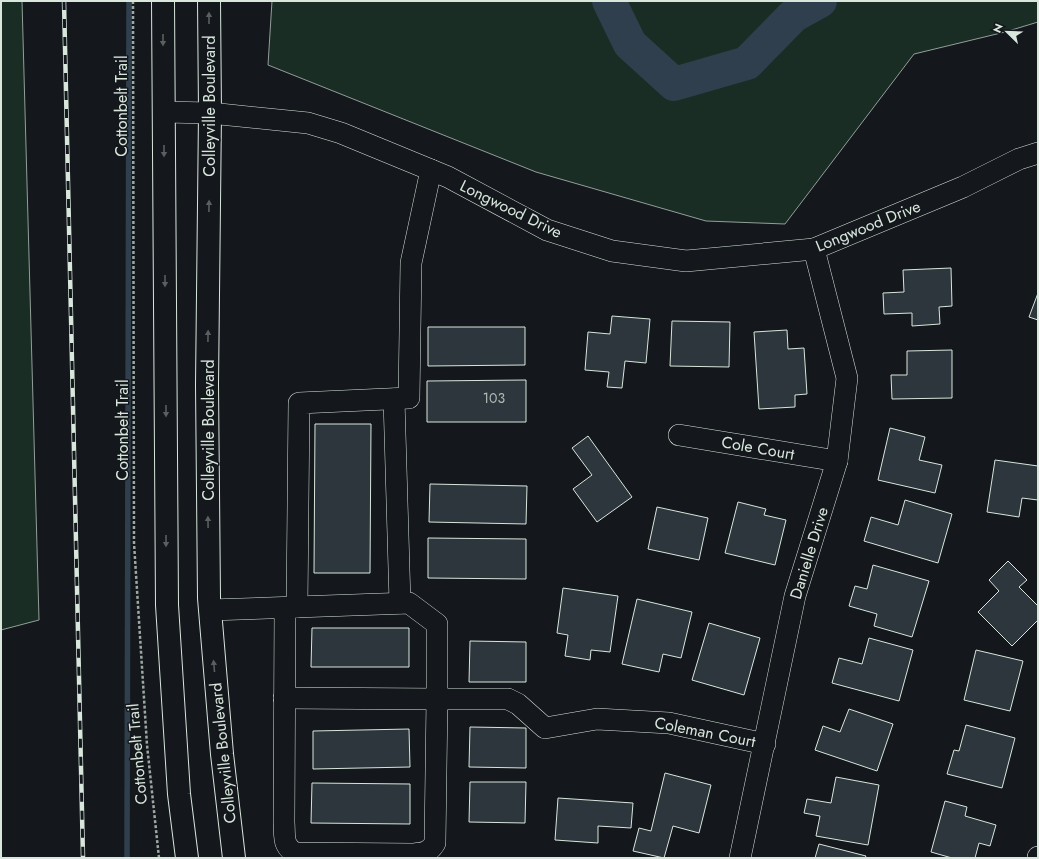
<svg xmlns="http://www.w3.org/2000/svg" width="1039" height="859" viewBox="0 0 1039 859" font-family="Jost,sans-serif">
<rect width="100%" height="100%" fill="#14181c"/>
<!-- green -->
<g fill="#1a2d24" stroke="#939e99">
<path d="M1,1h21l17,619 -38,10z"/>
<path d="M272,1h766v21l-33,10 -91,22 -129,170 -79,-3 -170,-49 -268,-107z"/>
</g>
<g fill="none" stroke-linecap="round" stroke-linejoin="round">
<!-- stream -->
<path stroke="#2f3f4d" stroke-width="5.5" d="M127,858l2,-857"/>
<!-- river -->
<path stroke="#2f3f4d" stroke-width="34" d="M609,1l21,43 44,40 73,-21 46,-47 27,-15"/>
</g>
<!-- building -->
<g fill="#2c363c" stroke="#d8e6dc">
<path d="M951,268l1,38 -13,1 1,17 -28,2v-13l-28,1 -1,-21 21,-1 -1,-22z"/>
<path d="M1038,293v27l-9,-3z"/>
<path d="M612,316l38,3 -4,44 -21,-2 -3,27 -15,-1 2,-15 -24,-2 3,-38 22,2z"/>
<path d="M672,321l58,1 -1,45 -59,-1z"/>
<path d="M428,327h97v38l-97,1z"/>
<path d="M787,330l1,19 16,-1 3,46 -12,1v12l-36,2 -5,-77z"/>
<path d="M952,350v48l-60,1 -1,-24h16v-24z"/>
<path d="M526,380v42h-99v-41z"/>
<path d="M315,424h56l-1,149h-56z"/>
<path d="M890,428l35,9 -6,23 23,5 -7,28 -57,-13z"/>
<path d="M588,436l44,61 -35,25 -24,-33 19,-14 -20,-27z"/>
<path d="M995,460l43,6v34l-16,-2 -3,19 -32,-5z"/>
<path d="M430,484l97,2 -1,38 -97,-2z"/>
<path d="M905,500l47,14 -14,49 -74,-22 7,-24 27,8z"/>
<path d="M738,502l28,7 -2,6 22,5 -11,45 -50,-12z"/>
<path d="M657,507l51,11 -9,42 -51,-11z"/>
<path d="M428,538l98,1v40l-98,-1z"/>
<path d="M1008,561l19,19 -8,7 19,19v14l-26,26 -34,-34 21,-21 -10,-11z"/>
<path d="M873,565l56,16 -17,56 -38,-11 3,-12 -28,-8 6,-20 12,3z"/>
<path d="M563,588l55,8 -8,56 -19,-2 -1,10 -25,-4 3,-21 -11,-2z"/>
<path d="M637,599l55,13 -11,46 -18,-4 -4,18 -37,-8z"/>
<path d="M709,623l51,15 -16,57 -52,-15z"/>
<path d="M312,628h97v39h-98z"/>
<path d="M869,638l44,12 -14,51 -67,-18 7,-25 23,6z"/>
<path d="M470,641l56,1v40h-57z"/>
<path d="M976,650l47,11 -13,50 -46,-11z"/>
<path d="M849,709l44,15 -16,47 -62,-21 8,-24 17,6z"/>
<path d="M966,725l49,13 -13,50 -55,-14 7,-24 5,1z"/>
<path d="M470,727l56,1v40l-57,-1z"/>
<path d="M409,729l1,38 -97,2v-38z"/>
<path d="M665,773l46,12 -12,48 -26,-7 -9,32 -31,-7 6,-23 12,3z"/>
<path d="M836,777l43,8 -11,60 -52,-9 4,-20 -16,-3 3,-14 24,4z"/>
<path d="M470,782h56l-1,41 -56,-1z"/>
<path d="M312,783l98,1v40l-99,-1z"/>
<path d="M558,798l75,5 -2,25 -33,-2v17l-43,-3z"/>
<path d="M945,801l22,6 -2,9 31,9 -6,21 -11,-3 -4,15h-23l-21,-6z"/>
<path d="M819,844l47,12 -1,2h-50z"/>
</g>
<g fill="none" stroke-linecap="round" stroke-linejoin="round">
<defs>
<g id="minor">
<path d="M164,112l46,1 98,10 33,10 107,44 99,53 65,21 74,10 128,-12 149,-62 56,-28 19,-6"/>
<path d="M394,399l6,204"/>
<path d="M679,435l158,26"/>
<path d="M297,607l2,-204 110,-5 2,-135 20,-93"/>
<path d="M285,608l-1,214c1,13 -2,25 12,31l116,1c11,-1 17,-1 23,-11l2,-144h71l10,5 27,24 52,-9 72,4 96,21"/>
<path d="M210,610l199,-7 28,21v75l-153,-1"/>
<path d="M740,858l55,-262 42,-135 10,-83 -33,-129"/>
<path d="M1038,858v-1"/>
</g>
<g id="major">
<path d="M163,1l4,604 12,189 8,64"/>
<path d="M209,1l1,112 -3,272 2,213 13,156 12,104"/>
</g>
</defs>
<!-- minor casing -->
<use href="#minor" stroke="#d8e6dc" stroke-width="22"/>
<!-- major casing -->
<use href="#major" stroke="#d8e6dc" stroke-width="24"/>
<!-- path -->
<path stroke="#9da8a2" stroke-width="2.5" stroke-dasharray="3 2" stroke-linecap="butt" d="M133,1l1,542 13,202 12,113"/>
<!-- minor -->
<use href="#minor" stroke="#14181c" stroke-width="21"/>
<!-- major -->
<use href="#major" stroke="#14181c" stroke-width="22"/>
<defs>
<path id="rail" d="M64,1l19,857"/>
</defs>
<!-- rail casing -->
<use href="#rail" stroke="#d8e6dc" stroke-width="4.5"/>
<!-- rail -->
<use href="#rail" stroke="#14181c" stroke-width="3" stroke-dasharray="9" stroke-linecap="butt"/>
</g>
<!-- one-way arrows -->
<defs><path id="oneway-solid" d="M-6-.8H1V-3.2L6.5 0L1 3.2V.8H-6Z"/></defs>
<g fill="#59605f">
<use href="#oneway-solid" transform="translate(209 18) rotate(-90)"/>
<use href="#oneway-solid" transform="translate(163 40) rotate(90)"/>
<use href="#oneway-solid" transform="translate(164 151) rotate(90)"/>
<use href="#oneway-solid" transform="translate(209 206) rotate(-89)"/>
<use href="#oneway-solid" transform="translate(165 281) rotate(90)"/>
<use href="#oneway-solid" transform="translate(208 336) rotate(-89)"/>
<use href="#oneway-solid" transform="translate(166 411) rotate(90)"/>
<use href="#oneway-solid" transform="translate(208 522) rotate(-91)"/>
<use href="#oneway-solid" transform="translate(166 541) rotate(90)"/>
<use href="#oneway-solid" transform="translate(214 666) rotate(-95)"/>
</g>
<g text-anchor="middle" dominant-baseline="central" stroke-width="3" stroke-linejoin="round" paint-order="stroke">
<!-- number labels -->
<g font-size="14" fill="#adbab4">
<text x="494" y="398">103</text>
</g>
<!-- street labels -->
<g font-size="16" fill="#d8e6dc" stroke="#14181c">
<text transform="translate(121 106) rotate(-90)">Cottonbelt Trail</text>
<text transform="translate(209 106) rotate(-90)">Colleyville Boulevard</text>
<text transform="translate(511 209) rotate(26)">Longwood Drive</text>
<text transform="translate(868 226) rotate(-22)">Longwood Drive</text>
<text transform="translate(122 430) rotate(-90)">Cottonbelt Trail</text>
<text transform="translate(208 430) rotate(-90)">Colleyville Boulevard</text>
<text transform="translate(758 448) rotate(10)">Cole Court</text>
<text transform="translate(809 553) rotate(-73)">Danielle Drive</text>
<text transform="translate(705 732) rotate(11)">Coleman Court</text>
<text transform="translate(223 753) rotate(-96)">Colleyville Boulevard</text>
<text transform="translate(137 754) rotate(-95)">Cottonbelt Trail</text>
</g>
</g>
<!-- border -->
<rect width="1039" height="859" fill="none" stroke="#d8e6dc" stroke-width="4"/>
<!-- north arrow -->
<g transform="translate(1007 32) rotate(293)" stroke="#14181c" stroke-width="3" paint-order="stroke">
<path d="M0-3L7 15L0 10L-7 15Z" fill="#d8e6dc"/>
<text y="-6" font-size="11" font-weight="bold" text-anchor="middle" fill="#d8e6dc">N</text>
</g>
</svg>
